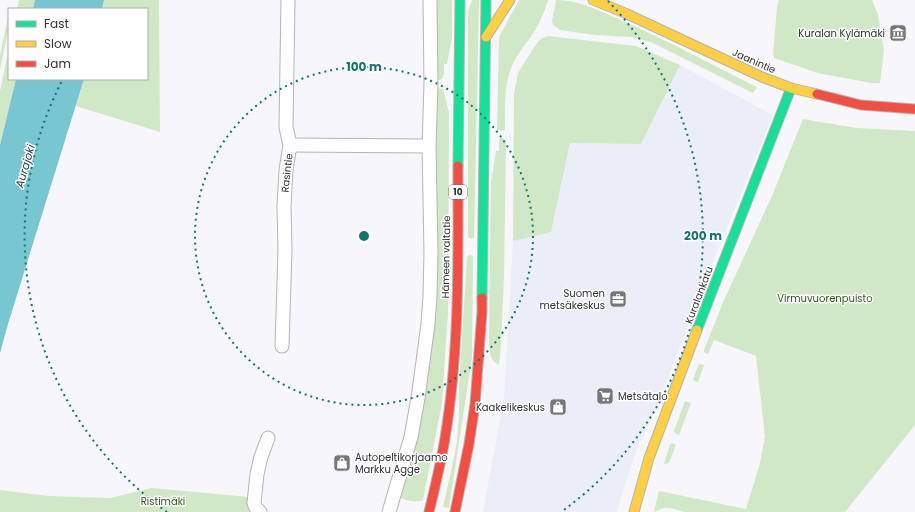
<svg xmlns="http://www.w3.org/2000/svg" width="915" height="512" viewBox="0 0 915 512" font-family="Poppins,sans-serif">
<rect width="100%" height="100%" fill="#f7f7fb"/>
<!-- built -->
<path fill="#ebedf9" d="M680,65l93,50 -60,147 -56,144 -19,40 -12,36 -9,30h-134l21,-114 9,-157 38,-9 19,-89 71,1z"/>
<!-- green -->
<g fill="#d0e8c6">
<path d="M19,0h16l-2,9h-16z"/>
<path d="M104,0h55l1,132 -84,-26 8,-27h63v-70h-45z"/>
<path d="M434,0h18v37l-5,27h-3v10l-2,5 -3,1 -4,-3z"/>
<path d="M472,0h7l-5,238 -3,1 -3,-2v-226z"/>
<path d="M519,0h29c-3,10 -7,20 -12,29 -8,13 -19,24 -25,39 -7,20 -6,41 -6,62h-8l2,-93z"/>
<path d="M556,0c24,0 46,12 67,21 45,20 90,44 134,66l-4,6 -102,-51 -20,-5 -36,-2 -35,-5 -7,-5 -1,-4z"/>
<path d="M779,0h93l6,15 6,35 -4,33h-9l-53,-10 -44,-15 -1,-4 4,-47z"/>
<path d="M9,13v13l-9,44v-15z"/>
<path d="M548,36l88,10 44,19 -39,79 -71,-1 -19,89 -38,9 1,-148 4,-20 19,-30 5,-5z"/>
<path d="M9,48v31h7l-16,66v-54z"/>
<path d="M435,88l8,1 6,23 -1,200 -6,91 -19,97c-6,3 -18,1 -23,-3l34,-217 2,-162z"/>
<path d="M803,119l54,9 58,3v294l-70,87h-160c-6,-1 -14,-5 -21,-4 -4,1 -7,3 -10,4l5,-21 87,18 14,-46 5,-26 -9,-81 -42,-16 -6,14 -4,-2v-2l20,-50 48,-104z"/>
<path d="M499,138h4l3,4 -2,135 -3,69 -2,19c-9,-4 -9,-12 -10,-21l2,-162 5,-31h3z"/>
<path d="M469,255l4,1 -1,101 -23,151 -6,-1 9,-40 5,-26 2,-25v-30l8,-129z"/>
<path d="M699,364h1l4,1 -6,17 -4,-1 -1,-2z"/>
<path d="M685,401l6,2 -12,32 -4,-2 -1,-2z"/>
<path d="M672,443l4,2 -7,18 -5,1 6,-20z"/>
<path d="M152,488l97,9v10l6,5h-255v-22l48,6 62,2z"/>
</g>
<!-- water -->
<g fill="#78c6d2">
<path d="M35,0h69l-2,9h-69z"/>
<path d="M16,79h68l-76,245 -8,29v-208z"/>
</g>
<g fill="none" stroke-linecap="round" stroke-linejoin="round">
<defs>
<g id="street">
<path d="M290,145l139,1"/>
<path d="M282,346l3,-96 -1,-44 2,-36 4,-25 -4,-18 2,-127"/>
<path d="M260,512l-4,-4 -2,-5 3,-29 4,-17 7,-19"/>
<path d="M389,512l22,-75 7,-39 10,-74 2,-28 1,-43 -2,-107 2,-63 -1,-83"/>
</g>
<g id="fast">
<path d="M458,166l2,-166"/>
<path d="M482,298l4,-298"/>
<path d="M697,330l94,-242"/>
</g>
<g id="slow">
<path d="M593,0l32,13 137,64 29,11 26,6"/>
<path d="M486,37l24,-37"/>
<path d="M634,512l15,-54 48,-128"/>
</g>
<g id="jam">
<path d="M817,94l44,11 54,4"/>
<path d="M429,512c6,-25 12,-49 16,-74 15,-90 13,-182 13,-272"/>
<path d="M455,512l14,-68 6,-40 7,-92v-14"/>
</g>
</defs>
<!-- street casing -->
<use href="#street" stroke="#b3b4b7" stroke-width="15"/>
<!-- fast casing -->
<use href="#fast" stroke="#b3b4b7" stroke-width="11"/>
<!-- slow casing -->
<use href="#slow" stroke="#b3b4b7" stroke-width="11"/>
<!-- jam casing -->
<use href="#jam" stroke="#b3b4b7" stroke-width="11"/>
<!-- street -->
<use href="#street" stroke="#fefefe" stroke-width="13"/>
<!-- fast -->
<use href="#fast" stroke="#16e098" stroke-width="9"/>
<!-- slow -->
<use href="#slow" stroke="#ffcf43" stroke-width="9"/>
<!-- jam -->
<use href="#jam" stroke="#f24e42" stroke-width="9"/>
</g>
<!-- distance rings -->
<g fill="none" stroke="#0f766e" stroke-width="2" stroke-dasharray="2 4">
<circle cx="364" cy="236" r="169"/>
<path d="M167 512A339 339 0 0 1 63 79M608 1A339 339 0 0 1 561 512"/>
</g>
<!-- icons -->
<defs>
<symbol id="museum-square" viewBox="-11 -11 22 22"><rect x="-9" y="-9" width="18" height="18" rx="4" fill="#75767a" stroke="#fff"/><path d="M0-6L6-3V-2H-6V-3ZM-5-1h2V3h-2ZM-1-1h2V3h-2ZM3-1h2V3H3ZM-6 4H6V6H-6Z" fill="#fff"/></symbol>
<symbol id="office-square" viewBox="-11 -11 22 22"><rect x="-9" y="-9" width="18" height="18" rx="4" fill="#75767a" stroke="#fff"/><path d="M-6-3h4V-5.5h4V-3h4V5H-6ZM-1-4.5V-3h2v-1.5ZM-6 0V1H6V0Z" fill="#fff"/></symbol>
<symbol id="supermarket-square" viewBox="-11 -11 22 22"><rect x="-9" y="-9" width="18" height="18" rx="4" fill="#75767a" stroke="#fff"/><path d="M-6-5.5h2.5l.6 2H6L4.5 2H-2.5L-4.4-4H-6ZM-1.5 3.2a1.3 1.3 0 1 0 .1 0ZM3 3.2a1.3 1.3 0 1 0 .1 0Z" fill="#fff"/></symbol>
<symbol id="shop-square" viewBox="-11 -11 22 22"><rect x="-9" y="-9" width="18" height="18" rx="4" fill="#75767a" stroke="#fff"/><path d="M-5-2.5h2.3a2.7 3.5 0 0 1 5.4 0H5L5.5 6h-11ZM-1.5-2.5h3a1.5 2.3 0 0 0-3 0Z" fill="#fff"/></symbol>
</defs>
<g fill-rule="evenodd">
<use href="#museum-square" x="888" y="23" width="20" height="20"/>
<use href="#office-square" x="608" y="289" width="20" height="20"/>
<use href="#supermarket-square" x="595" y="386" width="20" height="20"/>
<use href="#shop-square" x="548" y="397" width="20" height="20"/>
<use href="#shop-square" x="332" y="453" width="20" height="20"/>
</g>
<g text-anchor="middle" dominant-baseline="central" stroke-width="3" stroke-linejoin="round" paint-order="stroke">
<!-- shield labels -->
<rect fill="#fff" stroke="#6d6e71" stroke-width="1" x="449" y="185" width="18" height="14" rx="3"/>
<g font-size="9" font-weight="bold" fill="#2f3034">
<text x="458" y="192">10</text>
</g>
<!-- poi labels -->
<g font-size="10" fill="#2f3034" stroke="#fff" text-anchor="end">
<text x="885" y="33">Kuralan Kylämäki</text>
<text x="605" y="293">Suomen<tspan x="605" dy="12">metsäkeskus</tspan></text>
<text x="618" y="396" text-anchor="start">Metsätalo</text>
<text x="545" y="407">Kaakelikeskus</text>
<text x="355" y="457" text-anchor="start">Autopeltikorjaamo<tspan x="355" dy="12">Markku Agge</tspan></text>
</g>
<!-- street labels -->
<g font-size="10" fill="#2f3034" stroke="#fff">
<text transform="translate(754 61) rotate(24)">Jaanintie</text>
<text transform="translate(287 173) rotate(-84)">Rasintie</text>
<text transform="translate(446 257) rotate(-89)">Hämeen valtatie</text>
<text transform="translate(699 295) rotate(-69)">Kuralankatu</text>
</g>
<!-- park labels -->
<g font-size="10" fill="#30541b" stroke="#fff">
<text x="825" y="298">Virmuvuorenpuisto</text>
<text x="163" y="501">Ristimäki</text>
</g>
<!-- water labels -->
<g font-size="11" font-style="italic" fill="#274044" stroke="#fff">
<text transform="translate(25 166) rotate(-74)">Aurajoki</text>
</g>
</g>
<circle cx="364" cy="236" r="6" fill="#0f766e" stroke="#fff" stroke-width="2"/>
<g font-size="12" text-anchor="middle" font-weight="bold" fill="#0f766e" stroke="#fff" stroke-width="3" stroke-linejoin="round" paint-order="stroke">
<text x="364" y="71">100 m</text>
<text x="703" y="240">200 m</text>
</g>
<!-- legend -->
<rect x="8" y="8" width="140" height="72" fill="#ffffff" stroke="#acacae"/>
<rect x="16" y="21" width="20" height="6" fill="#16e098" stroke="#acacae"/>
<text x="44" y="28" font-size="12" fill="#2f3034">Fast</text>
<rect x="16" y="41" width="20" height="6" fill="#ffcf43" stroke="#acacae"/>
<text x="44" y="48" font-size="12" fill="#2f3034">Slow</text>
<rect x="16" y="61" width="20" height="6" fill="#f24e42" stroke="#acacae"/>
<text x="44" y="68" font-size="12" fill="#2f3034">Jam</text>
</svg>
